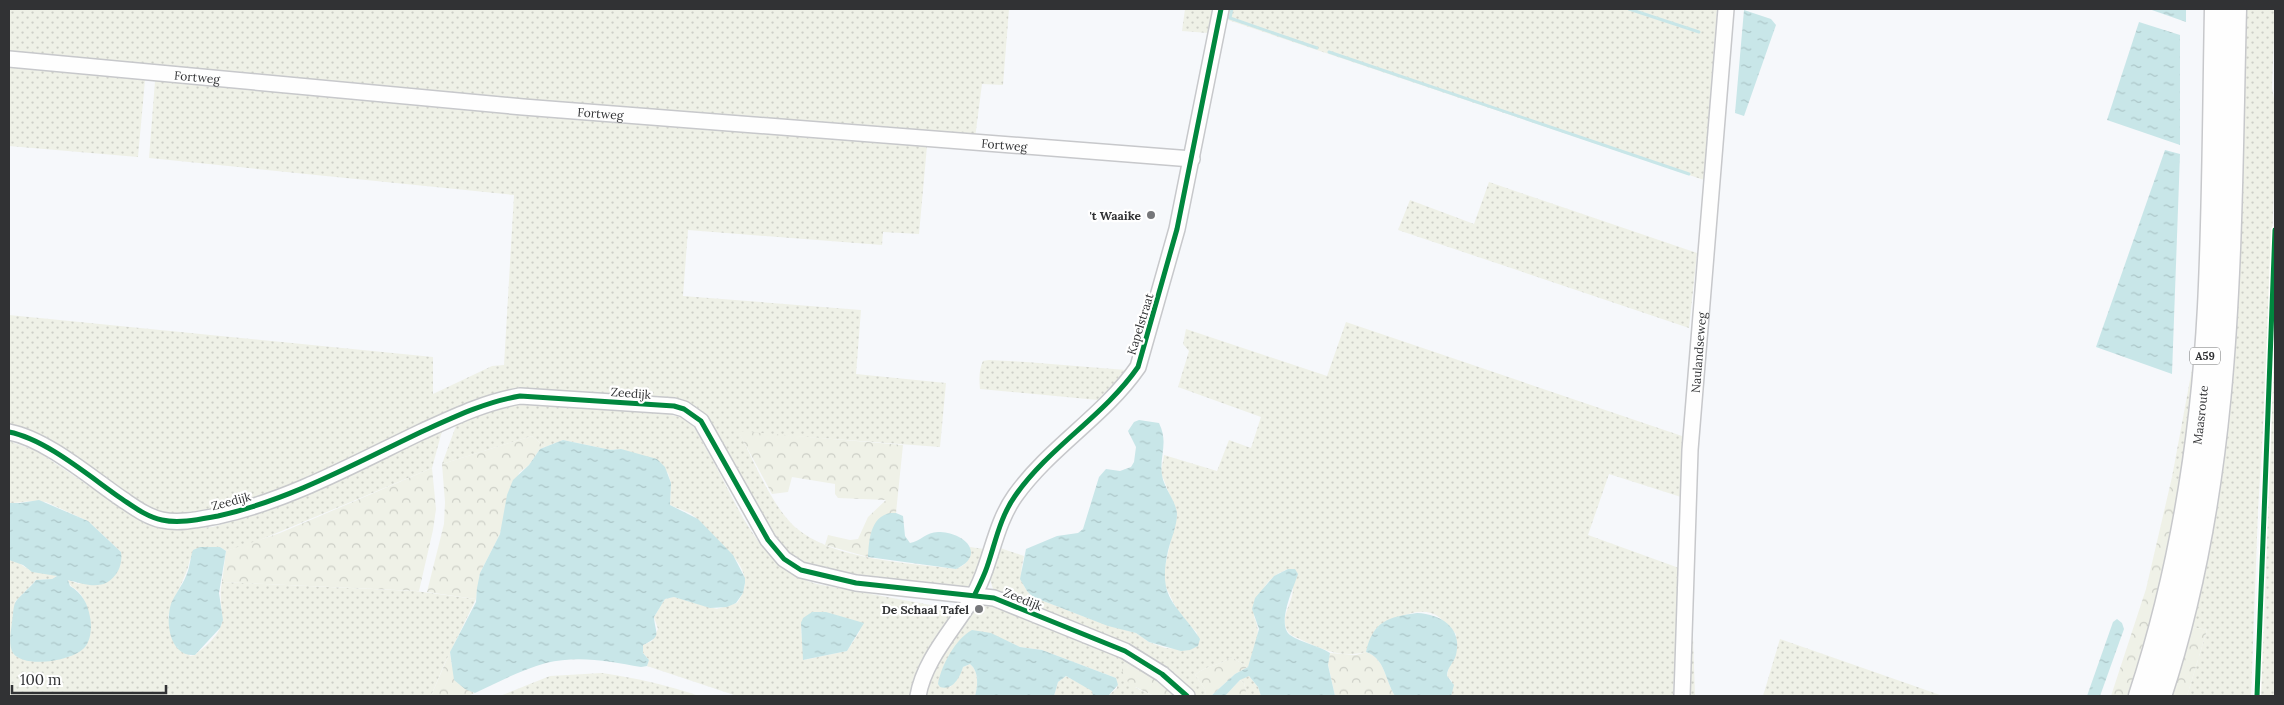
<svg xmlns="http://www.w3.org/2000/svg" width="2284" height="705" viewBox="0 0 2284 705" font-family="Lora,serif">
<defs>
<pattern id="grass-dots" width="8" height="8" patternUnits="userSpaceOnUse" patternTransform="scale(1.25)"><rect width="8" height="8" fill="#eff1e7"/><path d="M2 2h.1M6 6h.1" fill="none" stroke="#cdcfc7" stroke-width="1.8" stroke-linecap="round"/></pattern>
<pattern id="forest-crowns" width="20" height="18" patternUnits="userSpaceOnUse" patternTransform="scale(1.25)"><rect width="20" height="18" fill="#eff1e7"/><path d="M2 6a3 3 0 1 1 6 0M12 15a3 3 0 1 1 6 0" fill="none" stroke="#cdcfc7"/></pattern>
<pattern id="water-ripples" width="26" height="14" patternUnits="userSpaceOnUse" patternTransform="scale(1.25)"><rect width="26" height="14" fill="#c8e6e8"/><path d="M2 4q2-2 4 0t4 0M15 11q2-2 4 0t4 0" fill="none" stroke="#acc6c8"/></pattern>
</defs>
<rect width="100%" height="100%" fill="#f6f8fb"/>
<!-- grass -->
<g fill="url(#grass-dots)" fill-rule="evenodd">
<path d="M9,9h1000l-6,76 -21,-1 -7,54 -370,-31 -596,-54z"/>
<path d="M1185,9h28l-5,24 -26,-2z"/>
<path d="M1227,9h490l-13,171 -479,-161z"/>
<path d="M2245,9h30l-3,79 3,16v59l-7,181 -10,167 -7,185h-64l20,-66 -19,-4c18,-78 36,-155 44,-234 12,-127 10,-256 13,-383z"/>
<path d="M9,66l136,14 -7,77 -129,-11z"/>
<path d="M155,81l772,65 -8,88 -36,-2 -1,13 -194,-15 -5,66 178,14 -5,64 90,9 -6,64 -201,-15c15,29 32,73 56,95 37,33 114,36 161,42 12,-5 13,-9 14,-22l14,2 -12,36 -4,5 -145,-17 -38,-16 -83,-139 -96,-21 -81,-9 -13,1 -227,100 -34,13 -86,17 -156,-89v-115l424,42v37l59,-28 12,-1 10,-170 -365,-37z"/>
<path d="M1489,182l208,71 -8,75 -291,-98 12,-30 64,24z"/>
<path d="M2275,295v401h-16z"/>
<path d="M1346,322l336,114 -1,61 -72,-23 -21,61 91,33 -6,128h-222l1,-15 -5,-5 2,-10 7,-13v-19c-6,-5 -11,-12 -17,-17 -20,-14 -47,4 -64,13l-9,22c-29,7 -49,-5 -75,-17 -15,-15 2,-30 2,-46 0,-6 -4,-14 -5,-20 -26,10 -27,25 -34,48 9,17 0,33 -6,50l-17,-10c-11,9 -25,8 -36,18l10,14 1,7h-9l-41,-33 -162,-71 -5,-16 8,-29 27,9c-4,16 -5,29 9,41l63,24 40,12 13,9 16,6 25,2 7,-17 -19,-21 -14,-29v-12l13,-58 -16,-40 3,-18 53,16 12,-31 22,8 10,-31 -83,-30 11,-36 -6,-7 3,-15 141,47z"/>
<path d="M2198,337l-2,31 -16,114 -8,-5z"/>
<path d="M989,360l37,2 100,8 -28,30 -118,-11c-1,-10 -1,-19 3,-28z"/>
<path d="M522,402l146,12c7,2 17,3 22,8 7,8 12,20 18,30 29,49 48,115 109,132l135,25 -3,9 -21,33 -15,45h-176l-90,-30 2,-6 -6,-7v-8l9,-4 6,-12 -4,-12 11,-18 9,-2 43,12 20,-6c21,-29 -5,-49 -25,-67 -7,-7 -12,-16 -21,-22 -7,-4 -15,-6 -21,-9l1,-22 -3,-10 -47,-24 -10,1 -48,-10 -18,7 -13,-11 -90,28 15,-41 34,-15zM803,618l57,13 -13,20 -43,9 -3,-31z"/>
<path d="M442,431l-10,37 -179,75 -27,8 -6,-4 -30,12c-4,21 -17,37 -22,58l22,39 5,-1c10,-8 28,-22 27,-37 0,-13 -3,-23 0,-36l193,9 61,8 -32,66 -13,31h-422v-136c10,0 16,9 25,12 8,2 16,0 23,4l-5,3 -16,1 -21,22 75,32c0,-15 -1,-31 -12,-43 -5,-4 -8,-4 -10,-11l11,4 42,-32 -33,-31 -42,-19c-12,-3 -25,1 -37,1v-62l28,10 107,72 30,7 38,-3 18,-5 45,-17z"/>
<path d="M990,603l137,56 9,29 18,8h-46l9,-8 -1,-10 -74,-28 -22,-3 -13,-6 -57,14 -12,29 12,3 6,-6 7,-14 7,-3c9,7 8,22 5,32h-49l4,-19 6,-13 34,-54 10,-6z"/>
<path d="M1692,608l3,88h-9z"/>
<path d="M1780,639l163,57h-180z"/>
<path d="M602,673c34,5 65,12 97,23h-199l50,-20z"/>
<path d="M1066,676l27,15v5h-39l4,-14z"/>
<path d="M1245,676h4l9,11 3,9h-14l-3,-13 -4,-3z"/>
</g>
<!-- forest -->
<g fill="url(#forest-crowns)">
<path d="M738,431l165,14 -7,68h-6l-20,26 -2,18 -43,-12 3,-10 22,5 8,-1 10,-22 18,-17 -48,-2 -3,-4v-10l-43,-7 -4,15 -16,2z"/>
<path d="M532,436l13,11 -5,2 -11,16 -10,8 -19,61 -20,39 -4,26 -49,-7 17,-68 1,-22 -3,-38z"/>
<path d="M432,468l4,41 -3,21 -14,61 -197,-9 4,-31 54,-18z"/>
<path d="M2172,477l8,5 -26,128 -24,86h-19l35,-107z"/>
<path d="M2188,626l19,4 -20,66h-19z"/>
<path d="M450,652c2,19 6,33 25,41l-8,3h-36z"/>
<path d="M1366,652c19,6 19,28 29,44h-60l-7,-32 2,-11 26,2z"/>
<path d="M1231,657l17,10 -13,7 -24,22h-5l-1,-7 -10,-14c11,-10 25,-9 36,-18z"/>
<path d="M1127,659l26,16 25,21h-24l-25,-12 -6,-11 -1,-4z"/>
<path d="M1240,680l4,3 3,13h-22z"/>
</g>
<!-- water -->
<g fill="url(#water-ripples)">
<path d="M2149,9h37v13z"/>
<path d="M1744,10l27,9 5,6 -32,91 -9,-3z"/>
<path d="M2139,22l41,13v110l-73,-25z"/>
<path d="M2165,150l15,4 -8,220 -76,-27z"/>
<path d="M1139,420l20,3c10,20 0,33 3,52 2,14 14,25 15,39 0,12 -6,25 -9,37 -11,49 9,52 32,88l-2,7 -8,4 -9,1 -32,-9 -13,-9 -28,-7 -75,-29 -6,-6 -7,-12 6,-30 31,-13 21,-3 5,-4 16,-52 7,-8 14,2 11,-4 3,-5 2,-15 -8,-16 6,-9z"/>
<path d="M563,440l48,10 10,-1 36,10 8,8 6,16 -1,22 28,14 35,36 12,23v5l-2,10 -7,10 -9,4 -17,1 -36,-11 -9,2 -11,18c1,17 9,19 -11,28v8l6,7 -2,6 -6,1c-31,-6 -64,-12 -95,-4 -25,7 -48,19 -71,30l-10,-4 -11,-9 -4,-28 26,-50 1,-14 3,-15 20,-39 7,-39 6,-15 16,-15 11,-16z"/>
<path d="M39,500l49,21 33,31c1,6 0,13 -3,19 -12,21 -31,14 -50,9l2,6c12,7 18,18 20,31 2,9 1,23 -5,30 -11,14 -61,22 -72,6 -5,-8 -2,-22 -1,-31 1,-6 1,-14 3,-19 3,-6 16,-16 21,-23l16,-1 5,-3 -25,-4 -9,-7 -14,-5v-57h11z"/>
<path d="M890,513h6l7,3 2,20 5,7c11,-2 16,-11 28,-11 27,0 49,23 18,37l-88,-12c1,-16 2,-40 22,-44z"/>
<path d="M200,547h20l6,4 -7,42 4,27 -3,8 -25,27c-25,2 -30,-32 -24,-51 4,-10 11,-18 15,-28 4,-8 4,-18 7,-26z"/>
<path d="M1288,569h7l3,5c-4,13 -22,50 -8,61 11,8 28,10 40,18l-2,12 7,31h-74l-3,-9 -9,-11 -9,4 -15,16h-14l24,-22 13,-7 11,-38 -7,-20 3,-11 19,-22z"/>
<path d="M812,612h14l38,11 -17,28 -44,9 -2,-37 2,-5z"/>
<path d="M1417,613c24,1 46,15 39,42 -2,8 -9,12 -9,21l7,9 -3,11h-56c-10,-16 -10,-38 -29,-44 7,-31 22,-35 51,-39z"/>
<path d="M2117,619l5,4 2,6 -24,67h-13l26,-74z"/>
<path d="M972,630l19,3 29,14 22,3 74,28 2,7 -10,11h-15l-1,-5 -26,-15 -8,6 -4,14h-79c3,-10 4,-25 -5,-32l-7,3c-3,10 -10,24 -23,20l-2,-3c3,-18 18,-46 34,-54z"/>
</g>
<g fill="none" stroke-linecap="round" stroke-linejoin="round">
<!-- stream -->
<g stroke="#c8e6e8" stroke-width="3">
<path d="M1232,9l-2,9 87,30"/>
<path d="M1629,9l70,23"/>
<path d="M1329,52l360,122"/>
</g>
<defs>
<g id="minor">
<path id="s1" d="M9,59l514,48 669,52"/>
<path d="M9,432c37,7 81,45 113,67 12,8 25,18 40,21 18,4 39,-1 56,-4 72,-16 138,-53 203,-84 33,-15 64,-30 99,-36l154,10 10,3 17,12 67,119 16,19 17,11 55,13 138,15 131,53 37,23 25,22"/>
<path d="M918,696c6,-36 35,-66 53,-96 20,-32 22,-73 44,-104 35,-49 89,-80 123,-129l39,-138 44,-220"/>
<path id="s2" d="M1682,696l8,-246 36,-441"/>
</g>
<g id="highway">
<path id="s3" d="M2140,696c41,-125 62,-257 69,-389 5,-99 5,-199 7,-298"/>
<path d="M2160,696c74,-224 69,-455 75,-687"/>
</g>
</defs>
<!-- minor casing -->
<use href="#minor" stroke="#c7c8cb" stroke-width="18"/>
<!-- highway casing -->
<use href="#highway" stroke="#c7c8cb" stroke-width="25"/>
<!-- minor -->
<use href="#minor" stroke="#fefefe" stroke-width="15"/>
<!-- highway -->
<use href="#highway" stroke="#fefefe" stroke-width="22"/>
<defs>
<g id="cycleway">
<path d="M9,432c37,7 81,45 113,67 12,8 25,18 40,21 18,4 39,-1 56,-4 72,-16 138,-53 203,-84 33,-15 64,-30 99,-36l154,10 10,3 17,12 67,119 16,19 17,11 55,13 138,15 131,53 37,23 25,22"/>
<path d="M975,594c4,-8 9,-18 12,-27 8,-23 13,-50 28,-71 34,-49 89,-80 123,-129l39,-138 44,-220"/>
<path d="M2257,696l18,-466"/>
</g>
</defs>
<!-- cycleway casing -->
<use href="#cycleway" stroke="#fff" stroke-width="8"/>
<!-- cycleway -->
<use href="#cycleway" stroke="#00873e" stroke-width="5"/>
</g>
<!-- markers -->
<g fill="#76777a" stroke="#fff" stroke-width="2">
<circle cx="1151" cy="215" r="5"/>
<circle cx="979" cy="609" r="5"/>
</g>
<g text-anchor="middle" dominant-baseline="central" stroke-width="4.5" stroke-linejoin="round" paint-order="stroke">
<!-- shield labels -->
<rect fill="#fff" stroke="#6f7071" stroke-width="1" x="2190" y="347.5" width="30" height="17" rx="4"/>
<g font-size="11" font-weight="bold" fill="#313234">
<text x="2205" y="356">A59</text>
</g>
<!-- street labels -->
<g font-size="12" fill="#313234" stroke="#fff">
<text stroke="none"><textPath href="#s1" startOffset="189">Fortweg</textPath></text>
<text stroke="none"><textPath href="#s1" startOffset="594">Fortweg</textPath></text>
<text stroke="none"><textPath href="#s1" startOffset="999">Fortweg</textPath></text>
<text transform="translate(1140 324) rotate(-73)">Kapelstraat</text>
<text stroke="none"><textPath href="#s2" startOffset="344">Naulandseweg</textPath></text>
<text transform="translate(631 393) rotate(4)">Zeedijk</text>
<text stroke="none"><textPath href="#s3" startOffset="288">Maasroute</textPath></text>
<text transform="translate(231 501) rotate(-15)">Zeedijk</text>
<text transform="translate(1023 599) rotate(22)">Zeedijk</text>
</g>
<!-- poi labels -->
<g font-size="12" font-weight="bold" fill="#313234" stroke="#fff" text-anchor="end">
<text x="1141" y="215">'t Waaike</text>
<text x="969" y="609">De Schaal Tafel</text>
</g>
</g>
<!-- border -->
<rect width="2284" height="705" fill="none" stroke="#313234" stroke-width="20"/>
<!-- scale -->
<path d="M12 685v8h154v-8" fill="none" stroke="#313234" stroke-width="2.5"/>
<text x="20" y="685" font-size="15" fill="#313234" stroke="#ffffff" stroke-width="4" paint-order="stroke">100 m</text>
</svg>
